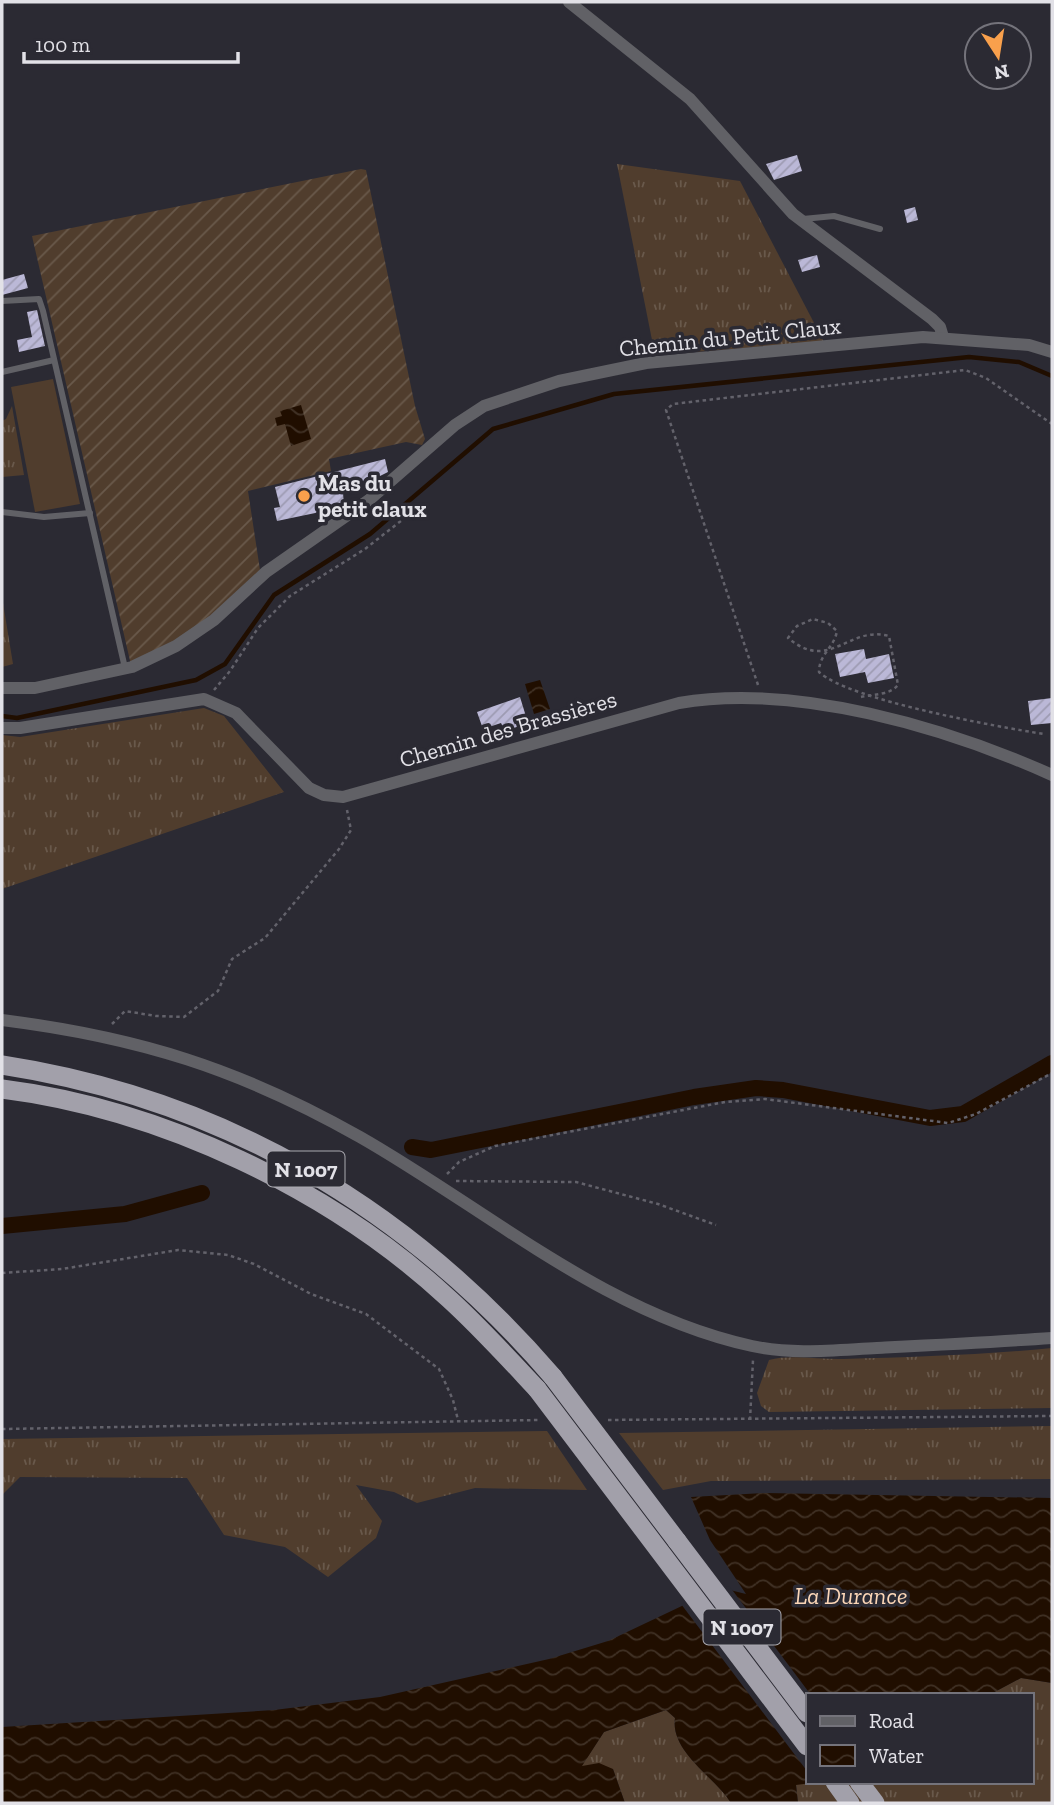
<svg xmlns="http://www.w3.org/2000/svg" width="1054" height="1805" viewBox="0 0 1054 1805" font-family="'Zilla Slab',serif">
<defs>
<pattern id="grass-tufts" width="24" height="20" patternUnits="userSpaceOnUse" patternTransform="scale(1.75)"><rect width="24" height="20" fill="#503d2d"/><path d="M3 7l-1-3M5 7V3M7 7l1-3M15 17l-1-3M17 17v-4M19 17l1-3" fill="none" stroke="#69594b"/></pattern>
<pattern id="garden-furrows" width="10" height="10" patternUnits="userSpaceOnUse" patternTransform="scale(1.75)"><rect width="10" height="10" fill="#503d2d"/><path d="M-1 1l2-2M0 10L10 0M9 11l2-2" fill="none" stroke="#69594b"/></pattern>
<pattern id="water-waves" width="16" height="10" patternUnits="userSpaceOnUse" patternTransform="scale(1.75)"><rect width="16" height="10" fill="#200e00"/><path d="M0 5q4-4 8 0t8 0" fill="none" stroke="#403125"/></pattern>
<pattern id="building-hatch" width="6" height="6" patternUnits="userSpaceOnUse" patternTransform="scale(1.75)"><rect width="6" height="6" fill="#bbb8d7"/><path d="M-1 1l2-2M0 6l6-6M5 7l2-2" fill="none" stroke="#9d9bb2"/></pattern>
</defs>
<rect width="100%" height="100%" fill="#2b2a33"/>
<!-- grass -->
<g fill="url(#grass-tufts)">
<path d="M617,164l123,17 84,161 -169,13z"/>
<path d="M12,406l12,69 -22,2v-56l4,-2z"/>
<path d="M2,597l11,67 -11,3z"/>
<path d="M204,708l20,8 60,76 -282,97v-154l18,2z"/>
<path d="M1052,1348v60l-283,4 -8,-6 -4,-13 12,-33c22,-6 52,0 75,-1 70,-2 139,-4 208,-11z"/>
<path d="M1052,1426v53l-341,2 -48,9 -44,-57z"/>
<path d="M547,1431l40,59 -112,-2 -58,15 -23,-11 -38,-7 26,36 -6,17 -48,39 -43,-30 -61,-12 -37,-57 -167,-1 -18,18v-56z"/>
<path d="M1021,1678l31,5v120h-254l-2,-19 23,-2h212v-87h-42z"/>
<path d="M666,1710l9,8c-5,34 40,59 56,85h-106l-12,-34 -32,-2 23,-35z"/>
</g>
<!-- garden -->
<path fill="url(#garden-furrows)" d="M361,169l5,1 49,236 10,33 -3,6 -16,-3 -77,17 2,12 -83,20 12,79c-45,45 -71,67 -129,95l-99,-429z"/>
<!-- pitch -->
<path fill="#503d2d" d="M53,379l27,125 -45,8 -24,-125z"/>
<!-- water -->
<g fill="url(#water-waves)">
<path d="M301,405l10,34 -20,7 -6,-22 -8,2 -2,-8 7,-2 -2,-5z"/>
<path d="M540,680l10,29 -16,5 -9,-30z"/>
<path d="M765,1493l287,5v185l-31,-5 -32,17h-182v87h12l-23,3 2,18h-67c-16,-26 -61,-51 -56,-85l-9,-8 -62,22 -22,34 17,-3 14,6 12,34h-623v-76l272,-17 106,-13 169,-38 59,-18 97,-46 21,-6 20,5 -36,-54 -19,-43z"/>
</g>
<!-- pier -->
<path fill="#2b2a33" d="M725,1586l5,1 81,108h-4v76l-126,-167z"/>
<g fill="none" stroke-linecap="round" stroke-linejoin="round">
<!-- stream -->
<path stroke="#200e00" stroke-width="4.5" d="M2,716l15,2 179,-38 29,-16 49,-69 96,-61 123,-105 121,-35 355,-37 50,5 33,14"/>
<!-- canal -->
<g stroke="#200e00" stroke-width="16">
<path d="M412,1147l19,3 263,-53 62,-9 27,2 147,28 33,-4 89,-51"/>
<path d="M2,1226l123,-12 77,-21"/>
</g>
</g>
<!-- building -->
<g fill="url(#building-hatch)">
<path d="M797,155l5,16 -28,9 -8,-16z"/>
<path d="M915,207l3,13 -11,3 -3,-13z"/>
<path d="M817,255l3,12 -18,5 -4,-12z"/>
<path d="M24,274l4,14 -26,7v-15z"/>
<path d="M37,310l8,36 -26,6 -2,-12 15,-3 -5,-25z"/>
<path d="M385,459l3,13 -10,5v3l-35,12 1,15 -67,14 -3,-13 6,-1 -5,-20z"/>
<path d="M864,649l2,10 23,-5 5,24 -26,5 -3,-11 -25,5 -5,-23z"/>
<path d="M520,697l8,26 -23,8 -4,-8 -18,6 -6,-17z"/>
<path d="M1052,698v25l-21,2 -3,-24z"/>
</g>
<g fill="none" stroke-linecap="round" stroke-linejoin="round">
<!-- path -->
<g stroke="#63626b" stroke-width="2.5" stroke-dasharray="3.5 3.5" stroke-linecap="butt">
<path d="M758,685l-92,-275 7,-6 292,-34 21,8 66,46"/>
<path d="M214,690l16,-19 28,-43 32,-32 75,-47 55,-43"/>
<path d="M861,697c13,-3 29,-2 37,-12l-9,-49c-41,-11 -59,37 -101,2l9,-12 16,-7 15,4 9,8c-3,17 -18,23 -18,41 30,28 179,55 225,62"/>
<path d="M112,1024l13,-13 31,5 28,1 34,-26 14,-32 33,-21 74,-89 12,-19 -4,-20"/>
<path d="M447,1174l12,-12 36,-16 230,-44 40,-3 183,24 28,-9 76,-41"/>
<path d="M456,1181l120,1 82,22 58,21"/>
<path d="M2,1273l60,-4 116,-19 50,5 26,9 57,30 55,20 73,55 14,31 5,20"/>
<path d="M608,1420l444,-4"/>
<path d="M750,1420l3,-60"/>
<path d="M2,1429l536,-9"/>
</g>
<!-- service -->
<g stroke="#616166" stroke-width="6">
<path d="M803,219l31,-3 46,13"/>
<path d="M2,301l37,-2 4,12 82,357"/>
<path d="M2,372l52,-12"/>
<path d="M2,512l42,5 46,-4"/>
</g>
<!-- minor -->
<g stroke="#616166" stroke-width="12">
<path d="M569,2l121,97 103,115 139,105 8,8 3,10"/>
<path d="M2,688h33l97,-21 44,-21 38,-26 52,-48 103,-72 86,-75 29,-19 75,-25 87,-18 277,-26 106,8 23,7"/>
<path d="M2,728h18l184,-29 32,14 73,75 15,7 19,2 336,-94c117,-20 266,24 373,72"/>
<path d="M2,1020c136,17 238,49 358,117 128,73 245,177 392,209 41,9 84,4 125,2 58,-3 117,-6 175,-10"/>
</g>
<!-- trunk -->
<g stroke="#a2a0aa" stroke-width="19">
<path d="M2,1065c221,34 405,142 551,312"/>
<path d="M2,1089c159,20 328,100 446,209 31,28 60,60 89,91"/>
<path d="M677,1541l130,172"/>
<path d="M835,1782l15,21"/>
<path d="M859,1782l16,21"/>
</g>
<!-- trunk-bridge -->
<g stroke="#a2a0aa" stroke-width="19">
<path d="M553,1377l124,164"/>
<path d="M537,1389l270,357"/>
</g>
</g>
<!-- markers -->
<circle fill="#f9a04c" stroke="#2b2a33" stroke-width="2.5" cx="304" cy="496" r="7"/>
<g text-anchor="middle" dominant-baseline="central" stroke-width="7" stroke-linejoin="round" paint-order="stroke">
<!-- shield labels -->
<g fill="#2b2a33" stroke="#abaab1" stroke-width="2">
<rect x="267.5" y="1151.5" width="77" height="35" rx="5"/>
<rect x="703.5" y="1609.5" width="77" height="35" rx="5"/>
</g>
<g font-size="21" font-weight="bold" fill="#e2e1e7">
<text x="306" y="1169">N 1007</text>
<text x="742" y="1627">N 1007</text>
</g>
<!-- street labels -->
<g font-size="23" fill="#e2e1e7" stroke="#2b2a33">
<text transform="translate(730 337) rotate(-6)">Chemin du Petit Claux</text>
<text transform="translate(508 729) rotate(-16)">Chemin des Brassières</text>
</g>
<!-- poi labels -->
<g font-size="23" font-weight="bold" fill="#e2e1e7" stroke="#2b2a33" text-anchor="start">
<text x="318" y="483">Mas du<tspan x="318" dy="26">petit claux</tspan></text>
</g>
<!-- water labels -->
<g font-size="24" font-style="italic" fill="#fbd6b7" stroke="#2b2a33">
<text x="851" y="1595">La Durance</text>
</g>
</g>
<!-- border -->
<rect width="1054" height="1805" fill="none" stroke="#e2e1e7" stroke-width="7"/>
<!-- legend -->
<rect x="806" y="1693" width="228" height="91" fill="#2b2a33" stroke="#74737b" stroke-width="2"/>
<rect x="820" y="1716" width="35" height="10" fill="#616166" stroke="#74737b" stroke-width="2"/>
<text x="869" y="1728" font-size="21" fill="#e2e1e7">Road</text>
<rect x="820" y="1745" width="35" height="21" fill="url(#water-waves)" stroke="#74737b" stroke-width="2"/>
<text x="869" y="1763" font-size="21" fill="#e2e1e7">Water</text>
<!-- north arrow -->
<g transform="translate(998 56) rotate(168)"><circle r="33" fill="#2b2a33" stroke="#74737b" stroke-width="2"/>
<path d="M0-5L12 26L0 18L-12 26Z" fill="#f9a04c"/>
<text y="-10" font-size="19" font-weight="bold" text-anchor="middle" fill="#e2e1e7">N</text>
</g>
<!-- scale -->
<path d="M24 52v10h214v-10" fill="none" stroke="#e2e1e7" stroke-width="3.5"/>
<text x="35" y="52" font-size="21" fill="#e2e1e7" stroke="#2b2a33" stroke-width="5" paint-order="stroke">100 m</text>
</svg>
